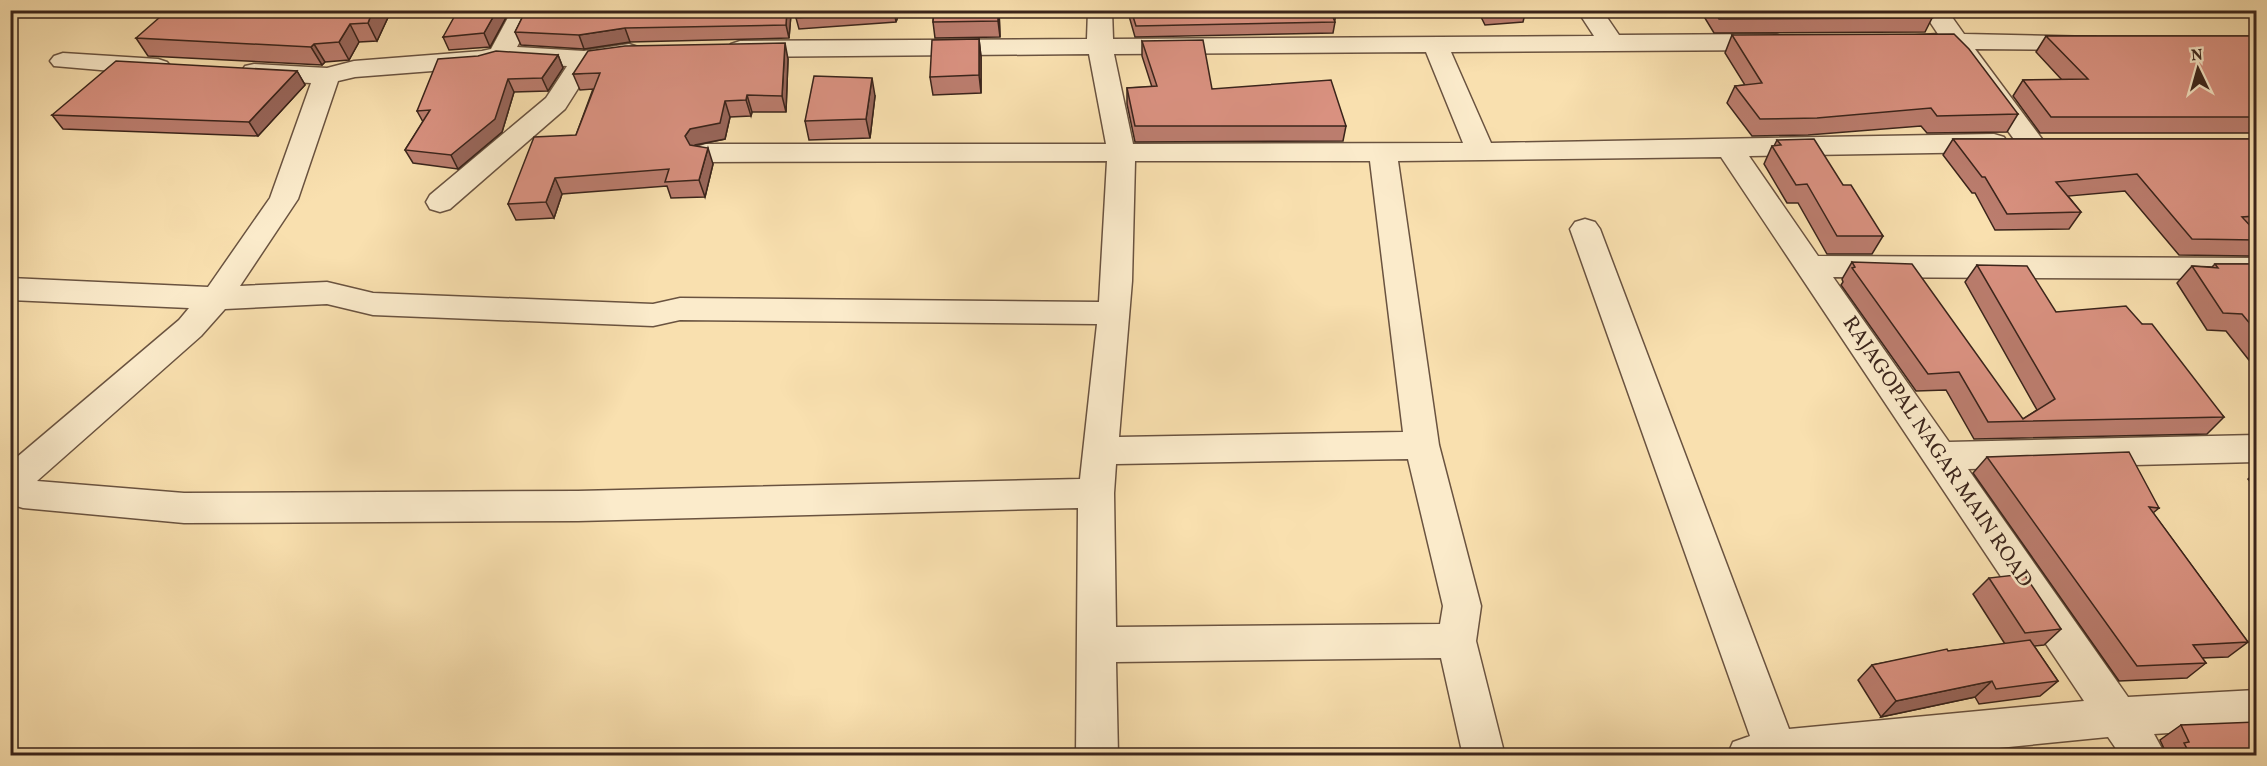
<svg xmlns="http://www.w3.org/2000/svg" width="2267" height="766" viewBox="0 0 2267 766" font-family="Vollkorn,serif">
<rect width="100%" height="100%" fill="#f9e0af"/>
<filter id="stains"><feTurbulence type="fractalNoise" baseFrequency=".00333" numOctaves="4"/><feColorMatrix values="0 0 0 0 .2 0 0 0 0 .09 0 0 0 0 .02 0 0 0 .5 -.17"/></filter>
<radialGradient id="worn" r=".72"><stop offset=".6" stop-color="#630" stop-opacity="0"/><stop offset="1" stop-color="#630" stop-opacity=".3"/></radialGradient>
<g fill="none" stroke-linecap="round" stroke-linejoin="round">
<defs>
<g id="minor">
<path d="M512,10h25l-20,37 67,4 45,-7 9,3 4,5 -4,5 -45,8 -28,44 -115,100 -10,3 -10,-3 -4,-7 4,-7 116,-97 21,-32 -65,-4 -18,5 -129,10 -17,4 -40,118 -58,87 87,-4 46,11 280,11 27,-6 419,4 8,-141 -401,1 -10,-3 -4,-6 4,-6 10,-3h400l-17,-90 -349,3 -9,-3 -4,-5 4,-5 9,-3 347,-2 1,-29h24l1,29 481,-3 -17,-26h25l17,25 156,-1 9,3 4,5 -4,5 -9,3 -324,2 40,91 503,-9 10,3 4,6 -4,6 -10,3 -245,4 69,100 438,2v21l-423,-2 116,165 307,-7v27l-288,7 160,228 128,-7v37l-102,7 12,22h-45l-13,-19 -190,19h-191l6,-14 17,-6 -180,-507 5,-7 10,-3 10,3 5,7 189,500 295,-28 -363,-544 -323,4 41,284 42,161 -5,35 29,115h-42l-22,-98 -325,4 2,94h-42l2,-248 -500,13 -394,2 -161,-15 -13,-4v-41l169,-143 10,-12 -179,-8v-22l198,9 62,-89 41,-115 -57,-3 -9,-2 -4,-6 4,-6 9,-2 73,4 27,-7 128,-10 9,-2zM1426,52l37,91 -330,1 -19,-90zM1135,161h235l33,271 -284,5 13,-156zM327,304l46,11 280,11 27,-6 417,4 -17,155 -502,12 -394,2 -147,-12 164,-145 24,-27zM1408,459l35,147 -3,18 -324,3 -2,-134 2,-29z"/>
<path d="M1922,10h25l17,24 132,3 4,5 -4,5 -9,3 -112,-1 70,94 -4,6 -10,3 -10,-3 -72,-100 -42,-3 -4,-5 4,-5 31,-2z"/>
<path d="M63,53l95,6 9,3 4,5 -4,5 -9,3 -104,-9 -4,-5 4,-5z"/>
</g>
</defs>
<!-- minor casing -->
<use href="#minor" stroke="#6a5340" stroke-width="3"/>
<!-- minor -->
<use href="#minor" fill="#fbebcb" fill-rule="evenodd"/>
</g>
<!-- wall -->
<g fill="#bb7d6e" stroke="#3a241b" stroke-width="1.5">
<path d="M510,10l-20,37 -41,3 -6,-13z"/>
<path d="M526,10h264l1,4 -2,24 -159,4 -46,7 -63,-4 -6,-13z"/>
<path d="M798,10h102l-4,12 -97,7 -3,-11z"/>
<path d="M934,10h65l1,27 -65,1 -2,-16z"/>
<path d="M1129,10h207l-1,10h-1l1,2 -2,11 -198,4 -6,-21z"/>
<path d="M1392,10h134l-3,12 -38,3 -5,-10 -86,2z"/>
<path d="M1700,10h225l7,8 -7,14 -211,1z"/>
<path d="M2239,10h17v2z"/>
<path d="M391,11l-14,30 -18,1 -10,18 -24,2 -3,3 -174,-9 -12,-18z"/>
<path d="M1732,35l286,79 -11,18 -80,1 -6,-7 -113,9 -56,1 -25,-33 8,-17 10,-1 -20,-32z"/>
<path d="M2046,36h210v211l-7,9 -70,-1 -54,-64 -57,5 13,16 -12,17 -74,1 -20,-37h-3l-29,-38 10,-16h303v-6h-216l-27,-37 10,-16h39l-26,-28z"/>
<path d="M979,39l2,18v36l-48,2 -3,-18z"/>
<path d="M1142,41l70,48 134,37 -3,15 -208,1 -8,-38v-16l25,-1 -10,-31z"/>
<path d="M558,55l5,13 -15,23 -34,1 -12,40 -44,37 -45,-6 -8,-13 18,-28 -6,-11z"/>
<path d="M788,59l-2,53h-34l-1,4 -21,1 -5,22 -30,6v1l18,18 -8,33 -34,1 -4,-12 -105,8 -8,24 -38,2 -8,-16 68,-69 17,-46 -13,1 -7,-16z"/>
<path d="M297,71l8,14 -47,51 -195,-7 -11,-14z"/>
<path d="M875,96l-5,42 -61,2 -4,-19z"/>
<path d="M1777,140l66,45 40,51 -11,18h-45l-29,-51h-11l-23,-39 8,-18h2z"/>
<path d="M1852,262l171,157 14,-9 -72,-128 12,-17 79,47 86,12 82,93 -17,17 -233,5 -28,-49 -30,1 -75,-106 2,-3 -1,-3z"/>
<path d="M2215,264h41v105l-30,-38 -19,-1 -30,-47 15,-17 20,1z"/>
<path d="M1987,457l172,51 -6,5 95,129 -20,15 -26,1 4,5 -19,15 -68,3 -146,-208z"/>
<path d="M2256,472v17l-8,-10z"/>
<path d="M1989,578l72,51 -17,16 -10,1 24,35 -18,15 -61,8 -4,-7 -94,20 -23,-37 14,-15 76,-14 57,-7 -32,-50z"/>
<path d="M2181,725l75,31h-90l1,-1 -7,-15z"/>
</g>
<!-- shaded-wall -->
<g fill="#98665a" stroke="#3a241b" stroke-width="1.5">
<path d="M373,10l18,1 -14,30 -9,-18z"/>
<path d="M497,10h13l-20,37 -6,-14z"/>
<path d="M787,10h3l1,4 -2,24 -3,-13z"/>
<path d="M894,10h6l-4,12z"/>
<path d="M998,10h1l1,27 -2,-16z"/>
<path d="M350,24l9,18 -10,18 -10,-18z"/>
<path d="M625,28l5,14 -46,7 -5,-14z"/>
<path d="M979,39l2,18v36l-2,-18z"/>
<path d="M785,43l3,16 -2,53 -4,-16z"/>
<path d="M314,44l11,18 -3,3 -11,-18z"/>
<path d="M558,55l5,13 -15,23 -6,-13z"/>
<path d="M297,71l8,14 -47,51 -9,-14z"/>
<path d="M872,78l3,18 -5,42 -4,-19z"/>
<path d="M508,79l6,13 -12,40 -44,37 -7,-14z"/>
<path d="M747,95l5,17 -1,4 -5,-16z"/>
<path d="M725,101l5,16 -5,22 -30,6 -5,7 -5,-16 5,-7z"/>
<path d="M708,148l5,16 -8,33 -6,-17z"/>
<path d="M555,178l7,16 -8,24 -8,-16z"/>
<path d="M1992,681l-17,16 -94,20 15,-16z"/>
</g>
<!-- building -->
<g fill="#d99180" stroke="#3a241b" stroke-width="1.5">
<path d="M168,10h205l-5,13 -18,1 -11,18 -25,2 -3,3 -175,-9z"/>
<path d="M458,10h39l-13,23 -41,4z"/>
<path d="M526,10h261l-1,15 -161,3 -46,7 -64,-3z"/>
<path d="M798,10h96l-98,8z"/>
<path d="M934,10h64v11l-65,1z"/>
<path d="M1131,10h199l5,12 -199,4z"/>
<path d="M1714,10h211l7,8 -213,1z"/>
<path d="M1954,34l15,15 49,65 -81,2 -6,-8 -114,10 -57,1 -25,-33 27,-3 -30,-48z"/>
<path d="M2046,36h210v81h-205l-28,-37 65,-1z"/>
<path d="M979,39v36l-49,2 2,-37z"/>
<path d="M1203,40l9,49 119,-9 15,46h-211l-8,-38 30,-2 -15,-45z"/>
<path d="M785,43l-3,53 -35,-1 -1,5 -21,1 -5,22 -30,6 -5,7 5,9 18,3 -9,32 -34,2 4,-13 -114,9 -9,24 -38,2 26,-67 42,-2 24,-62 -27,1 15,-23 37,-5z"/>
<path d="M496,51l62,4 -16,23 -34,1 -13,40 -44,36 -46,-5 25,-40 -13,1 21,-52 40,-3z"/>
<path d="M116,61l181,10 -48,51 -197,-7z"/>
<path d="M814,76l58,2 -6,41 -61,2z"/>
<path d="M1814,139l29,46h8l32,51h-46l-30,-52 -11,1 -24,-39 9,-1 -4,-5z"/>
<path d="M1953,139h303v77l-14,1 14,15v8l-64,-1 -55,-65 -81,8 25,30 -74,2 -22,-37h-3z"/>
<path d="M1852,262l60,2 111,155 32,-20 -78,-134 50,1 29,46 70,-6 16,18h10l72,93 -236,5 -29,-50 -31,2 -76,-106 3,-1z"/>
<path d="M2215,264h41v67l-14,-17 -19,-1 -31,-47 26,2z"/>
<path d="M2129,452l30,56 -10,-1 99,135 -55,3 13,18 -69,3 -150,-209z"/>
<path d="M2024,574l37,55 -36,4 -36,-55z"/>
<path d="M2030,640l28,41 -62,8 -4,-8 -96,20 -24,-36 75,-16 1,2z"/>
<path d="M2256,722v34h-65l-7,-13 5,-1 -8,-17z"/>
</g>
<g text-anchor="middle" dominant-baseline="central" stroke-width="5" stroke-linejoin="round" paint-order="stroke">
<!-- street labels -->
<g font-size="21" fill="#3a241b" stroke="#fbebcb">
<text transform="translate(1937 452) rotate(56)">RAJAGOPAL NAGAR MAIN ROAD</text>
</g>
</g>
<!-- margin -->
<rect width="2267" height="766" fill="none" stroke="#f9e0af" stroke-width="36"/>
<rect x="12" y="12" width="2243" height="742" fill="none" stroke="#3a241b" stroke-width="3"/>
<rect x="18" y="18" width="2231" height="730" fill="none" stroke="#3a241b" stroke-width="1.5"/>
<!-- north arrow -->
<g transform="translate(2198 69) rotate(355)" stroke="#fbebcb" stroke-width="4.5" paint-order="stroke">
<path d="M0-4.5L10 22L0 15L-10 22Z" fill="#3a241b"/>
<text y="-9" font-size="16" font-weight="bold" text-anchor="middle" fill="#3a241b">N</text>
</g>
<rect width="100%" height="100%" filter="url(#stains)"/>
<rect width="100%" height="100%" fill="url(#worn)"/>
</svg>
